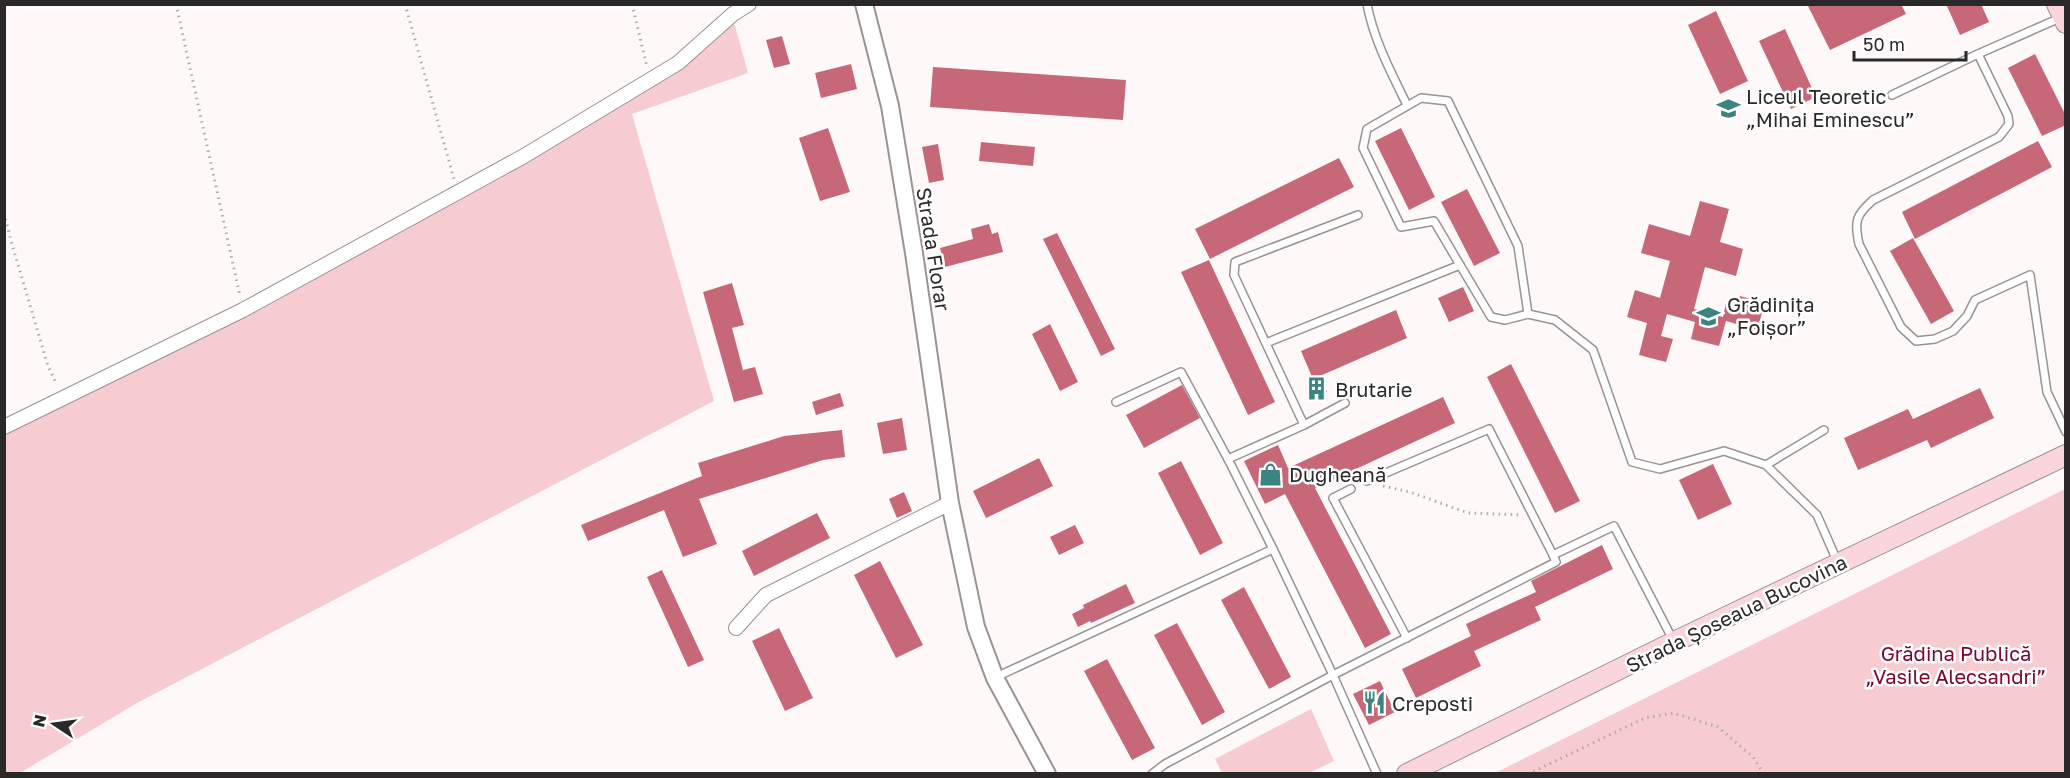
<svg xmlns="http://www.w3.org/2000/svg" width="2070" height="778" viewBox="0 0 2070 778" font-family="'Golos Text',sans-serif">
<rect width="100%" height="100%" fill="#fff8f8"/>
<!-- green -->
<g fill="#f7ccd1">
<path d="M734,22l14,51 -116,41 82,287 -577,302 -117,70 -15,1v-340l671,-362z"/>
<path d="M2065,489v284h-570z"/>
<path d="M1311,709l23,52 -25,12h-87l-7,-14z"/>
</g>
<!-- building -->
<g fill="#c76878">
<path d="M1807,4h94l5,10 -76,36z"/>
<path d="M1946,4h35l8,18 -29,13z"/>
<path d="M1716,11l32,70 -28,13 -32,-69z"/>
<path d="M1785,29l31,68 -25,12 -32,-68z"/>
<path d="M782,36l8,28 -16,4 -8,-28z"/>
<path d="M2035,54l31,62v9l-24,11 -34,-68z"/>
<path d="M851,64l6,25 -36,9 -6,-25z"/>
<path d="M933,67l193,13 -3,40 -193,-13z"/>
<path d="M828,128l22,64 -30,9 -21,-63z"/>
<path d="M1401,128l34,69 -26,13 -34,-69z"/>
<path d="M2038,141l14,26 -137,72 -13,-27z"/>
<path d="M981,142l54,5 -2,19 -54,-5z"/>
<path d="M938,144l6,36 -15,3 -7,-36z"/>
<path d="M1339,158l15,29 -144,72 -15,-30z"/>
<path d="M1467,189l33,64 -26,13 -33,-64z"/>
<path d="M1700,201l29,8 -9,33 23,7 -7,27 -31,-9 -11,42 29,8 3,-14 11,3 3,-10 25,7 -8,27 -31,-9 -7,25 -28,-7 4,-17 -28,-8 -6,22 12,3 -7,23 -27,-7 8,-32 -20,-6 8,-27 25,8 10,-37 -29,-8 8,-29 41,12z"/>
<path d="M989,224l3,10 6,-2 5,20 -58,15 -5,-19 33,-9 -2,-10z"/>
<path d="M1057,233l58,116 -14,7 -58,-117z"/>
<path d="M1913,238l41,73 -23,13 -41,-73z"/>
<path d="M1209,260l66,142 -27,13 -67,-143z"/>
<path d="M732,283l12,42 -12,3 11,42 12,-3 8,27 -29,8 -31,-110z"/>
<path d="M1463,287l11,24 -25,11 -11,-24z"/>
<path d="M1396,310l11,28 -94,41 -12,-28z"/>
<path d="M1050,324l28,58 -18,9 -28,-57z"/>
<path d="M1511,364l69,137 -25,12 -68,-136z"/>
<path d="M1321,380l6,12 -14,5 -5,-11z"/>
<path d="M1182,385l18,33 -56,30 -18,-33z"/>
<path d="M1980,388l14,30 -63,30 -4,-8 -69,30 -14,-32 64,-29 5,10z"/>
<path d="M840,393l4,13 -28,9 -4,-13z"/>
<path d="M1443,397l12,26 -140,65 76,146 -26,14 -80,-154 -20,10 -21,-43 34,-16 10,23z"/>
<path d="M902,418l5,32 -24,4 -6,-31z"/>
<path d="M842,430l3,27 -22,3 -124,39 18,45 -34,13 -19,-47 -76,31 -7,-16 121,-49 -4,-13 86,-27z"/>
<path d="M1039,458l14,28 -67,32 -13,-27z"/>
<path d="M1181,461l42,82 -23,12 -42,-82z"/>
<path d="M1713,464l19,40 -34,16 -19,-40z"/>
<path d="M904,492l8,19 -15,7 -8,-19z"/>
<path d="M817,513l13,25 -76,38 -12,-25z"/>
<path d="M1075,525l9,18 -25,12 -9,-18z"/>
<path d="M1602,545l11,24 -78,38 6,13 -67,31 7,15 -65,32 -14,-29 69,-33 -5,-12 70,-32 -5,-11z"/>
<path d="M880,561l43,84 -27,13 -42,-83z"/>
<path d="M662,570l42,90 -16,7 -41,-90z"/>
<path d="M1126,584l9,19 -44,20 -1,-2 -12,6 -6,-13 12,-6 -1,-3z"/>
<path d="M1244,587l47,90 -22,12 -48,-89z"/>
<path d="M1177,623l48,89 -23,13 -48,-90z"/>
<path d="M779,628l34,70 -28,13 -33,-70z"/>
<path d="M1107,659l48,89 -23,12 -48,-89z"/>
<path d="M1380,681l15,31 -26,13 -16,-31z"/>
</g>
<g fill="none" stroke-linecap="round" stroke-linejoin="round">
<defs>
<g id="service">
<path d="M1367,4c7,37 24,68 40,101"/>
<path d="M2060,18l-82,36 30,62 1,8 -10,13 -126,63c-17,15 -19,21 -14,44l42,83 15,14 19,-2 18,-8 14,-15 8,-16 55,-25 17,117 19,40"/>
<path d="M1892,95l86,-41"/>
<path d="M1460,265l31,52 14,3 23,-6 27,6 38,30 39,112 28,7 64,-18 42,14 51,50 21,48"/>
<path d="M1266,343l194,-78 -26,-44 -33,6 -38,-79 4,-19 54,-31 27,3 70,145 10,68"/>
<path d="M1345,403l-41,22 -70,-150 1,-13 123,-47"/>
<path d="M1228,459l76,-34"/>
<path d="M1766,465l58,-35"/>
<path d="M1367,481l122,-52 64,126 61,-29 59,114"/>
<path d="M1351,489l-18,9 74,140"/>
<path d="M1273,549l60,126 44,99"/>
<path d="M996,677l277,-128 -45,-90 -47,-87 -65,30"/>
<path d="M1152,774l13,-10 168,-89 223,-113 -3,-7"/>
</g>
<g id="minor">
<path d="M4,427l239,-117 281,-154 154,-93 55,-49 16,-10"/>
<path d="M736,628l30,-33 184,-92"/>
</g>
<path id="tertiary" d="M864,4l26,102 24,147 36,250 26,124 19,51 52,96"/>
<g id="secondary">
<path d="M2057,4l9,19"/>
<path d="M1407,774l267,-132 392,-187"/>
</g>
</defs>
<!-- service casing -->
<use href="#service" stroke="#9a9293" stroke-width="10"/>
<!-- minor casing -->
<use href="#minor" stroke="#9a9293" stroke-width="16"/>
<!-- tertiary casing -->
<use href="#tertiary" stroke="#9a9293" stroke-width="20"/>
<!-- secondary casing -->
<use href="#secondary" stroke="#9a9293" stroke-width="22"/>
<!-- path -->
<g stroke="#b1acac" stroke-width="3" stroke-dasharray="1.5 4.5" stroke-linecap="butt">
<path d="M176,4l64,292"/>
<path d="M405,4l49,175"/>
<path d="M632,4l15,63"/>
<path d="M4,213l7,28 37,125 9,19"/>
<path d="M1383,486l27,6 58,21 54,2"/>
<path d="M1528,774l117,-56 28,-5 45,14 35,30 11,17"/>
</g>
<!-- service -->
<use href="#service" stroke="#fff" stroke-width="7"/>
<!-- minor -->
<use href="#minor" stroke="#fff" stroke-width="14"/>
<!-- tertiary -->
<use href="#tertiary" stroke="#fff" stroke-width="16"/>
<!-- secondary -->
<use href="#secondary" stroke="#fad5dc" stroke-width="20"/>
</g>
<!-- icons -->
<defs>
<symbol id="school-bare" viewBox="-9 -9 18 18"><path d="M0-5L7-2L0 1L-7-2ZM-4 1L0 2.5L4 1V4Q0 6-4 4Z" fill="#3c8480" stroke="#fff" stroke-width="2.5" paint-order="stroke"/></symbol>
<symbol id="building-bare" viewBox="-9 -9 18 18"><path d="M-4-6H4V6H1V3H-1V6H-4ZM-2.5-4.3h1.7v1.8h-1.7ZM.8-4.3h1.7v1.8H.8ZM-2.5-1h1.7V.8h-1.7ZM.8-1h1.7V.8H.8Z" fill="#3c8480" stroke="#fff" stroke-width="2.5" paint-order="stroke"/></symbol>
<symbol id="shop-bare" viewBox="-9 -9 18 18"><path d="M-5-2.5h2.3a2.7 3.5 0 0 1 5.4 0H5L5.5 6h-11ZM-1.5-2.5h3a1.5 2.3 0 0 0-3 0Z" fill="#3c8480" stroke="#fff" stroke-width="2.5" paint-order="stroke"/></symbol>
<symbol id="restaurant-bare" viewBox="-9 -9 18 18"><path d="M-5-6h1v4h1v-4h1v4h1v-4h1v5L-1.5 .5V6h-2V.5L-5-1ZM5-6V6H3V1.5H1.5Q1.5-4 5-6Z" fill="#3c8480" stroke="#fff" stroke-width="2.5" paint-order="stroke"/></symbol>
</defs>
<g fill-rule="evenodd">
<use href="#school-bare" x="1712" y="92" width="33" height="33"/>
<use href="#school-bare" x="1692" y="300" width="33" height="33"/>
<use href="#building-bare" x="1300" y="372" width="33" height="33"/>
<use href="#shop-bare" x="1254" y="458" width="33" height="33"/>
<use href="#restaurant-bare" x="1358" y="686" width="33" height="33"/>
</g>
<g text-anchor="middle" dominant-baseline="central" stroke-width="5" stroke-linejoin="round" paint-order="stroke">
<!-- poi labels -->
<g font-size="20" fill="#2b2829" stroke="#fff" text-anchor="start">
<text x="1746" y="96">Liceul Teoretic<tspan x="1746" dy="23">„Mihai Eminescu”</tspan></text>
<text x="1727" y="304">Grădinița<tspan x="1727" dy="23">„Foișor”</tspan></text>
<text x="1335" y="389">Brutarie</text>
<text x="1289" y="474">Dugheană</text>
<text x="1392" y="703">Creposti</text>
</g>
<!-- street labels -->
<g font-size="20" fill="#2b2829" stroke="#fff">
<text transform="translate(934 249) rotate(81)">Strada Florar</text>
<text transform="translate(1736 613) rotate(-26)">Strada Șoseaua Bucovina</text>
</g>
<!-- park labels -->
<g font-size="20" fill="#7e022f" stroke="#fff">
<text x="1956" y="653">Grădina Publică<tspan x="1956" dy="23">„Vasile Alecsandri”</tspan></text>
</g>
</g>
<!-- border -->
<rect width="2070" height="778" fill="none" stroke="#2b2829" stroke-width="12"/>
<!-- north arrow -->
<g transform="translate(54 724) rotate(283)" stroke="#ffffff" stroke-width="4.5" paint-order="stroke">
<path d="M0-4.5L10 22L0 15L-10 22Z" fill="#2b2829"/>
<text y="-9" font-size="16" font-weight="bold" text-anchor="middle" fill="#2b2829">N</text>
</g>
<!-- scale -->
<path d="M1854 51v9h112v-9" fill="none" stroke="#2b2829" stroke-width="3"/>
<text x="1863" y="51" font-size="18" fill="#2b2829" stroke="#ffffff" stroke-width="4.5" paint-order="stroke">50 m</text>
</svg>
